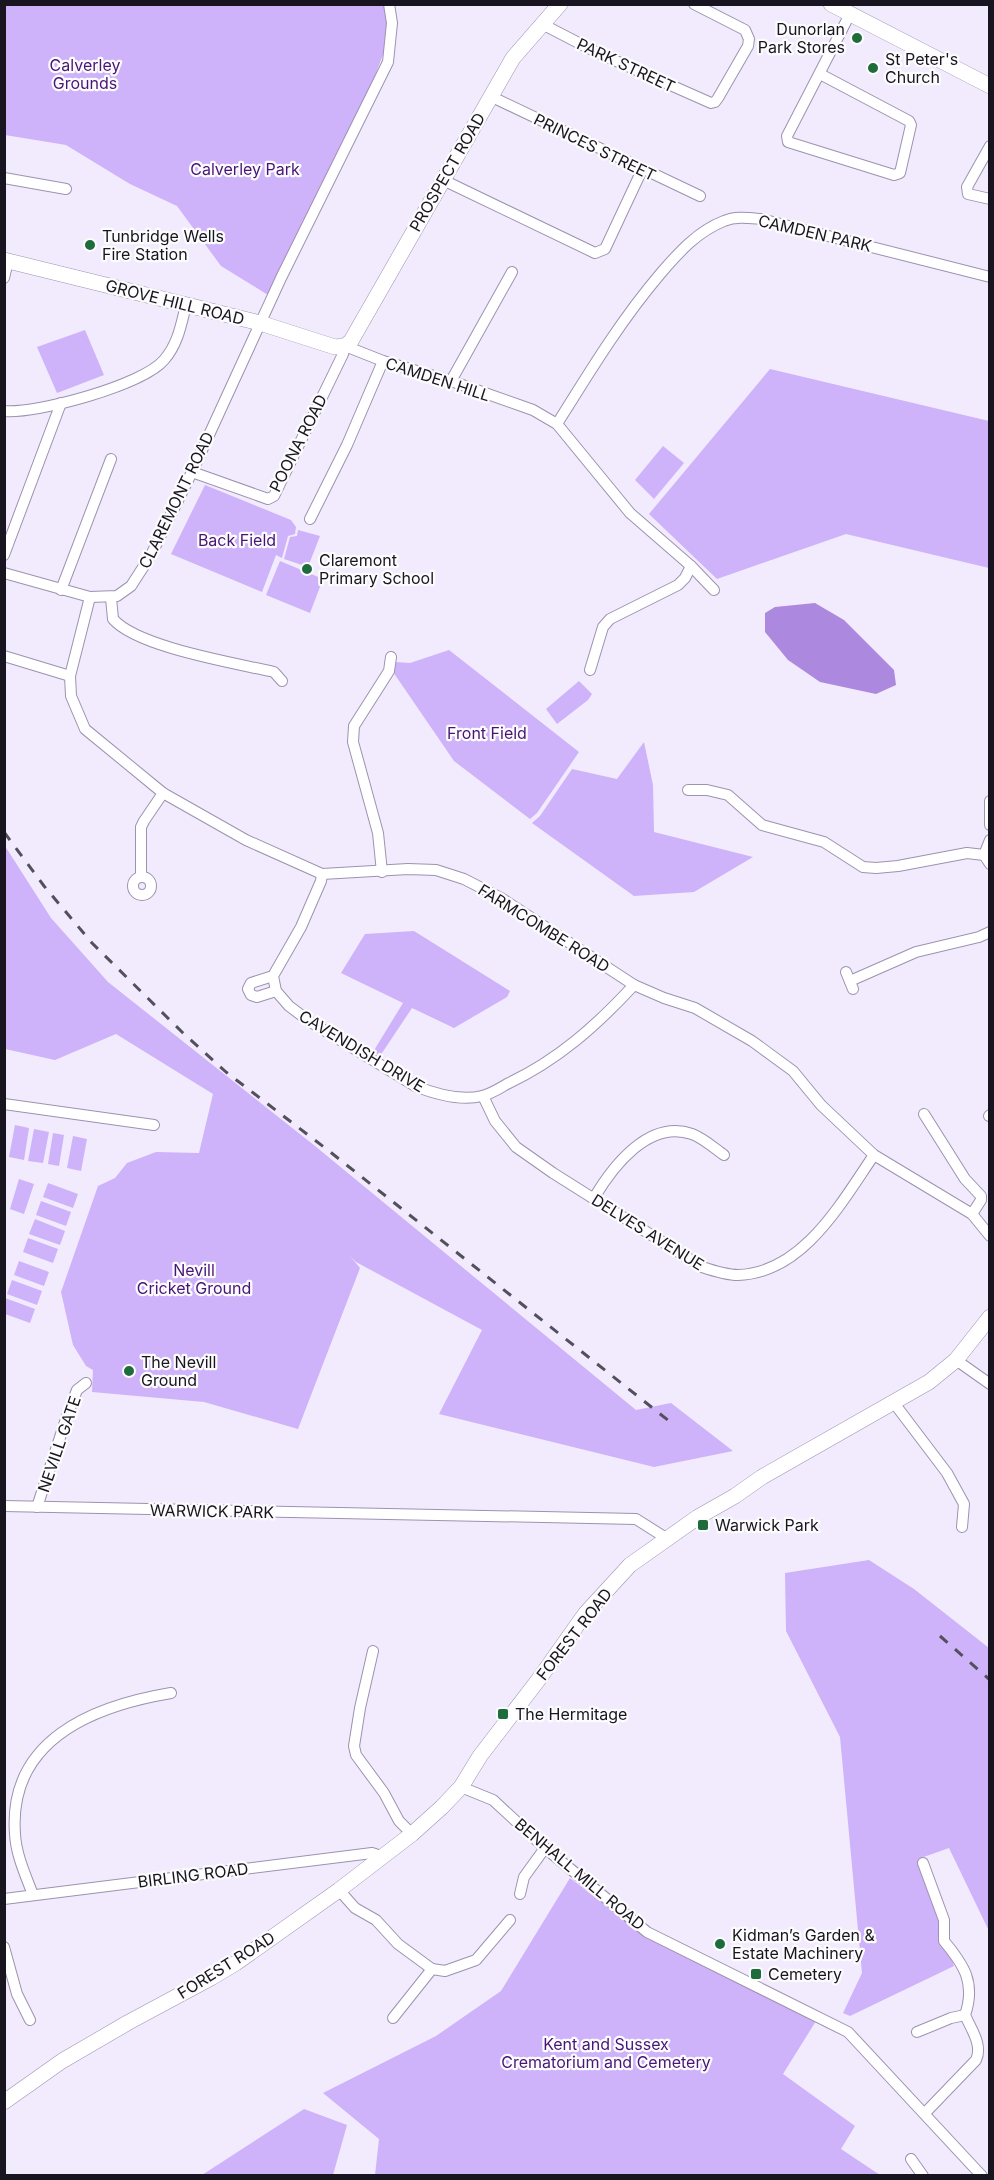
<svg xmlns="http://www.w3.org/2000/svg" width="994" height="2180" viewBox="0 0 994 2180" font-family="Inter,sans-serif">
<rect width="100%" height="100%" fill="#f2ebfe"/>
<!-- green -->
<g fill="#ceb2fa">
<path d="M4,5h382l1,39 -17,45 -102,206 -47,-29 -44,-60 -47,-22 -64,-39 -61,-10z"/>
<path d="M85,330l19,45 -47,18 -20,-46z"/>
<path d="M770,369l219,52v147l-143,-34 -129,45 -68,-65z"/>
<path d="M663,446l21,17 -30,36 -19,-19z"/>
<path d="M205,485l86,35 5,7 -1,7 -7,2 -6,22 -6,-3 -14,37 -91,-38z"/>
<path d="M298,530l22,6 -12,31 -24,-8 6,-22 7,-1z"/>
<path d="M280,561l43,18 -13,34 -44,-18z"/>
<path d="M449,650l130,102 -42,61 -7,6 -76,-58 -63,-92 4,-7 15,1z"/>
<path d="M579,681l13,13 -4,6 -31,24 -11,-15z"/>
<path d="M644,742l9,43 1,47 99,25 -59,35 -60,4 -102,-73 8,-7 32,-47 45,10z"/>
<path d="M5,846l46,72 57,64 207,164 321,264 35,-7 62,48 -79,16 -215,-53 43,-84 -126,-68 -6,-6 10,12 -62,161 -94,-27 -112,-10 1,-22 -7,-4 -13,-21 -12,-53 37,-106 17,-8 12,-15 29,-11 43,1 14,-59 -97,-60 -61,26 -50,-11z"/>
<path d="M414,931l96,60 -3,6 -53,31 -42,-20 -32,48 -7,-4 30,-49 -62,-30 24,-39z"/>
<path d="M15,1125l14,3 -5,32 -15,-3z"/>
<path d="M34,1129l15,3 -6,31 -15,-2z"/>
<path d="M53,1133l11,2 -5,31 -11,-2z"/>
<path d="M73,1136l14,3 -6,32 -14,-3z"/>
<path d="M19,1179l15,5 -10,30 -14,-5z"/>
<path d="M48,1183l30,11 -5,14 -30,-11z"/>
<path d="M41,1201l30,11 -5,14 -30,-11z"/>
<path d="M35,1219l30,12 -5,14 -31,-11z"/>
<path d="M28,1238l30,11 -5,14 -30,-11z"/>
<path d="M19,1261l30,11 -5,14 -30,-11z"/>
<path d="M12,1280l30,11 -5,14 -30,-11z"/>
<path d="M5,1298l30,11 -5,14 -25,-9z"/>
<path d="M869,1560l45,29 75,59v283l-40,-83 -31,11 36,107 -104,50 -7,-3 19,-40 -22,-236 -54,-106 -1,-58z"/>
<path d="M570,1878l68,52 43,25 135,66 -33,53 72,52 -14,23 39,26h-505l4,-36 -56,-46 113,-57 65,-45z"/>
<path d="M304,2109l43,16 -14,50h-131z"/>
</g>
<!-- water -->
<path fill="#ac89de" d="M815,603l29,17 50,50 2,15 -20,9 -56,-12 -32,-22 -23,-28v-19l10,-6z"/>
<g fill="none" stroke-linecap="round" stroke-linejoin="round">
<defs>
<g id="street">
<path d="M542,24l56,29 113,50 4,-1 3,-4 30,-52 1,-7 -4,-9 -51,-26"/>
<path d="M820,74l89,47 2,4 -11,48 -6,2 -106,-33 -1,-6 63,-122"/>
<path d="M490,96l210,100"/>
<path d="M990,146l-23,41 1,7 22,5"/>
<path d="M4,178l62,11"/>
<path d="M443,180l152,73 10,-4 37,-79"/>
<path d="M4,278l4,-17"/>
<path d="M451,381l61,-109"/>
<path d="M4,411c33,3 139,-26 160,-51 14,-16 17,-35 22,-55"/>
<path d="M557,424c33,-53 64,-104 104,-151 18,-21 37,-42 63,-52 12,-5 25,-3 37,-2l229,58"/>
<path d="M192,472l76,27 6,-3 69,-142 2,-8 38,15 68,20 82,29 24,14 73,89 61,53 23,24"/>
<path d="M310,519l37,-74 36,-84"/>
<path d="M4,555l57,-152"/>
<path d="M4,573l86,24 27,-1 14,-10 20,-31 41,-83 89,-194 107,-216 4,-39 -3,-19"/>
<path d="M61,590l50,-131"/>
<path d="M90,597l-20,79 1,20 14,33 78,64 83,47 76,34 86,-5 28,1 28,9 37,19 133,87 30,13 31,10 57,33 41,30 28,34 53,50 98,59 18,22"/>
<path d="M111,598l2,21c24,28 122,44 161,53l8,9"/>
<path d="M4,656l66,20"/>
<path d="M590,670l13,-43 7,-8 68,-34 7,-7 6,-12"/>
<path d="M688,790h19l21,5 34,30 62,17 39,25 13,1 22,-2 69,-13 17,2 6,9"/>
<path d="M990,801v24"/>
<path d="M984,855l6,-15"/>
<path d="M382,872l-4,-39 -25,-91 1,-16 35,-55 2,-14"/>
<path d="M322,874l-1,7 -20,46 -28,49 3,15 13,15 20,15 106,65c20,8 46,15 67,10 9,-2 18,-8 25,-12 51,-24 89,-58 127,-99"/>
<path d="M141,876v-49l3,-6 19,-28"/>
<circle cx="142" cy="886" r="9"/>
<path d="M846,972l7,17"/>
<path d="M273,976l-22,7 -3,6 3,6 6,2 19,-6"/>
<path d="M850,981l66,-29 63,-15 11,-5"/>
<path d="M483,1096l12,25 21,26 37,26 149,94c12,4 24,8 36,8 65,-2 103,-72 136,-120"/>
<path d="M4,1104l150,21"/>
<path d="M924,1114l41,65 16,17v4l-9,14"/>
<path d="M989,1116l1,-1"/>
<path d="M594,1198c19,-32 55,-79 98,-64 11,4 22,14 32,21"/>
<path d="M956,1360l34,24"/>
<path d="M894,1403l53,70 17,31 -2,23"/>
<path d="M4,1506l632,13 30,19"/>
<path d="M37,1507l30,-91 10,-26 9,-7"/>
<path d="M373,1651l-13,57 -6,38 2,9 28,38 15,28 13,13"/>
<path d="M461,1787l32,13 52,48 102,84 201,100 134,144"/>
<path d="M923,1863l21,57v21c20,24 32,42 21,74 6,14 18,30 11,45l-51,53"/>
<path d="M339,1890l16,18 21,12 22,24 34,25 13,2 31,-11 34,-40"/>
<path d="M520,1894l4,-17 21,-29"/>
<path d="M33,1895c-7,-19 -17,-40 -18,-61 -7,-94 78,-128 156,-141"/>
<path d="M4,1899l368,-46 9,3"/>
<path d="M4,1947l13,47 13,26"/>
<path d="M393,2018l39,-49"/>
<path d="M917,2032l34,-14 14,-3"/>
<path d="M911,2159l12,17"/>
</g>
<g id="secondary">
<path d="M831,4l159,82"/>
<path d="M4,260l256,63 75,24 10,-1 6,-5 162,-283 47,-54"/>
<path d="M4,2102l58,-41 67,-39 82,-44 25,-15 103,-73 73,-56 30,-27 19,-20 19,-31 59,-77 46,-65 45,-49 68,-48 37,-21 27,-19 167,-95 27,-22 34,-43"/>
</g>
</defs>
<!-- street casing -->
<use href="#street" stroke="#9d92af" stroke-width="12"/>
<!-- secondary casing -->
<use href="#secondary" stroke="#9d92af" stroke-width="16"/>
<!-- street -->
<use href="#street" stroke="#fff" stroke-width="10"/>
<!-- secondary -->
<use href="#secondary" stroke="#fff" stroke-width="15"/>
<!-- rail -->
<g stroke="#534f5c" stroke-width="3" stroke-dasharray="10 10" stroke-linecap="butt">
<path d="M4,832l40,54 48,57 90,89 44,40 103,79 340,270"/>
<path d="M940,1636l50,44"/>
</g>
</g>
<!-- markers -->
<g fill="#1e6c3b" stroke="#fcfcfc" stroke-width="2">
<circle cx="857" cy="38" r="6"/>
<circle cx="873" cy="68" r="6"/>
<circle cx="90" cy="245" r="6"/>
<circle cx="307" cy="569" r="6"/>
<circle cx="129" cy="1371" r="6"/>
<rect x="697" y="1519" width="12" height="12" rx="3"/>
<rect x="497" y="1708" width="12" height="12" rx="3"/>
<circle cx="720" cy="1944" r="6"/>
<rect x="750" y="1968" width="12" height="12" rx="3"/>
</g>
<g text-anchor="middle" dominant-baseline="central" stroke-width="4.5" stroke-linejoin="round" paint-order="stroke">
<!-- poi labels -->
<g font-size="16" fill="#191520" stroke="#fcfcfc" text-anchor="start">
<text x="845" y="29" text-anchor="end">Dunorlan<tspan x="845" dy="18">Park Stores</tspan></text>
<text x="885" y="59">St Peter's<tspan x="885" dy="18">Church</tspan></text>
<text x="102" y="236">Tunbridge Wells<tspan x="102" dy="18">Fire Station</tspan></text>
<text x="319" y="560">Claremont<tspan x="319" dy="18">Primary School</tspan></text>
<text x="141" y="1362">The Nevill<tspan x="141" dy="18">Ground</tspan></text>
<text x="715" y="1525">Warwick Park</text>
<text x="515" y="1714">The Hermitage</text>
<text x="732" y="1935">Kidman’s Garden &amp;<tspan x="732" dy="18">Estate Machinery</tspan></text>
<text x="768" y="1974">Cemetery</text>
</g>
<!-- park labels -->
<g font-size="16" fill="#481478" stroke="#fcfcfc">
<text x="85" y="65">Calverley<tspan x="85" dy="18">Grounds</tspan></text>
<text x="245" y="169">Calverley Park</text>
<text x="237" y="540">Back Field</text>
<text x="487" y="733">Front Field</text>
<text x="194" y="1270">Nevill<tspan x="194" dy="18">Cricket Ground</tspan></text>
<text x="606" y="2044">Kent and Sussex<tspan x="606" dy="18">Crematorium and Cemetery</tspan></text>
</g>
<!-- street labels -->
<g font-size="16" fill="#191520" stroke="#fcfcfc">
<text transform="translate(626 65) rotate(25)">PARK STREET</text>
<text transform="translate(595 147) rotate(26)">PRINCES STREET</text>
<text transform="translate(447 172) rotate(-60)">PROSPECT ROAD</text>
<text transform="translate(815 233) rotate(13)">CAMDEN PARK</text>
<text transform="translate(175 302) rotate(14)">GROVE HILL ROAD</text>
<text transform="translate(438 379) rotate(18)">CAMDEN HILL</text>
<text transform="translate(298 443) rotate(-63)">POONA ROAD</text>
<text transform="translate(176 500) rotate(-64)">CLAREMONT ROAD</text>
<text transform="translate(544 928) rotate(32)">FARMCOMBE ROAD</text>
<text transform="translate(362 1051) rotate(31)">CAVENDISH DRIVE</text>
<text transform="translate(648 1232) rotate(32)">DELVES AVENUE</text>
<text transform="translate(59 1444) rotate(-71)">NEVILL GATE</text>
<text transform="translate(212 1511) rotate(1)">WARWICK PARK</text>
<text transform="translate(574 1634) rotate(-52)">FOREST ROAD</text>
<text transform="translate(580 1874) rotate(40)">BENHALL MILL ROAD</text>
<text transform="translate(193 1875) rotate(-7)">BIRLING ROAD</text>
<text transform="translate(226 1965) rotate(-32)">FOREST ROAD</text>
</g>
</g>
<!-- border -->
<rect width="994" height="2180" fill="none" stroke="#191520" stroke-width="12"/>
</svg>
